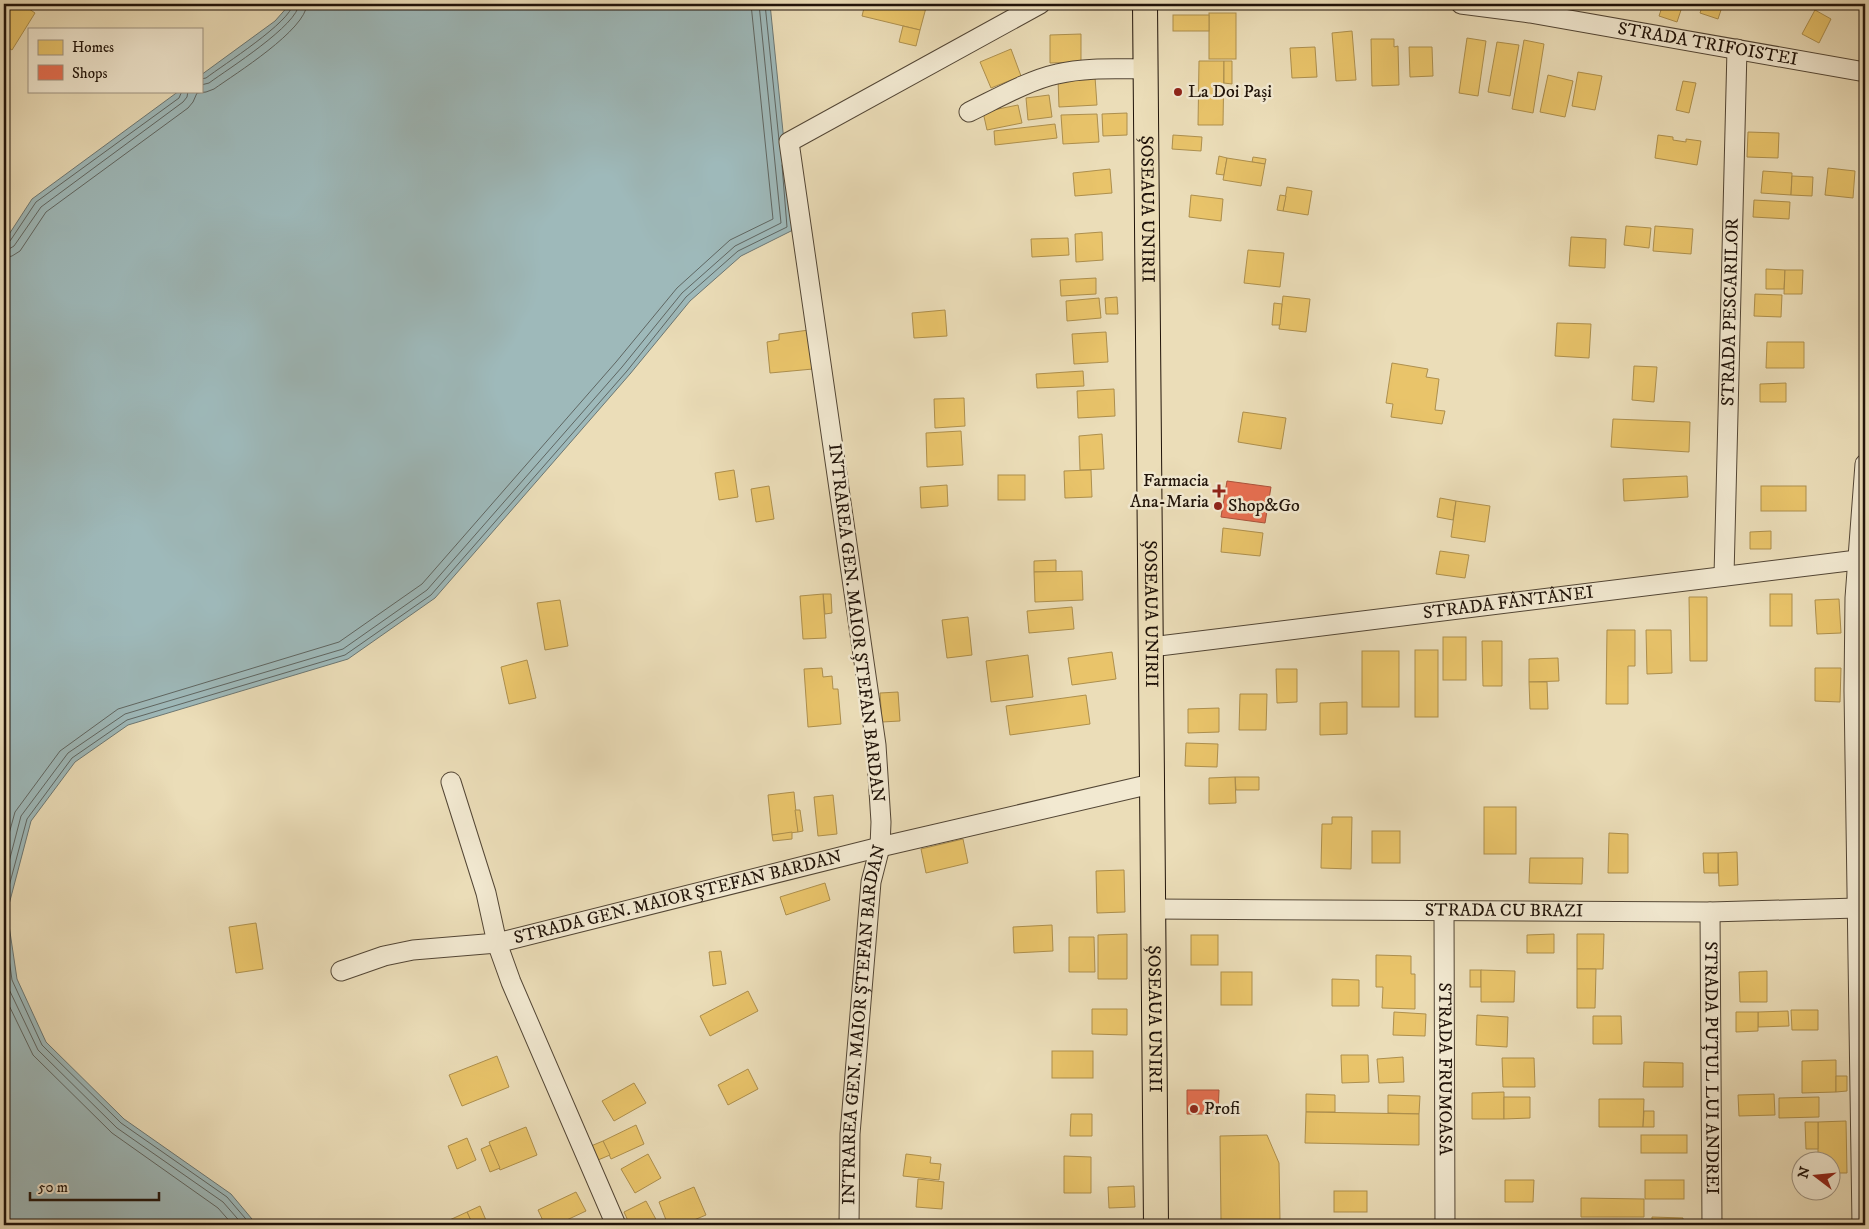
<svg xmlns="http://www.w3.org/2000/svg" width="1869" height="1229" viewBox="0 0 1869 1229" font-family="'IM FELL DW Pica',serif">
<rect width="100%" height="100%" fill="#ebddb8"/>
<filter id="stains"><feTurbulence type="fractalNoise" baseFrequency=".004" numOctaves="4"/><feColorMatrix values="0 0 0 0 .2 0 0 0 0 .09 0 0 0 0 .02 0 0 0 .5 -.17"/></filter>
<radialGradient id="worn" r=".72"><stop offset=".6" stop-color="#630" stop-opacity="0"/><stop offset="1" stop-color="#630" stop-opacity=".3"/></radialGradient>
<!-- water -->
<path fill="#9eb9ba" stroke="#6c7773" d="M290,4h480l23,226 -52,26 -51,45 -60,73 -195,224 -87,61 -220,66 -53,37 -44,59 -24,91 10,67 29,63 78,77 107,75 26,31h-253v-983l28,-43 147,-108h22v-16l74,-54z"/>
<!-- homes -->
<g fill="#e9c46a" stroke="#ad8f4d">
<path d="M4,4h18l13,9 -23,37 -8,-5z"/>
<path d="M865,4h62l-7,26 -58,-14z"/>
<path d="M1663,4h20l-6,18 -18,-6z"/>
<path d="M1703,4h20l-5,15 -18,-6z"/>
<path d="M1815,10l16,9 -12,24 -17,-9z"/>
<rect x="1209" y="13" width="27" height="46"/>
<rect x="1173" y="15" width="36" height="16"/>
<path d="M903,26l17,4 -4,16 -17,-4z"/>
<path d="M1352,31l4,49 -20,1 -4,-48z"/>
<path d="M1081,34v28l-31,1v-28z"/>
<path d="M1467,38l19,3 -8,55 -19,-3z"/>
<path d="M1371,39h23v8l4,-1 1,39 -27,1z"/>
<path d="M1524,40l20,4 -11,69 -21,-4z"/>
<path d="M1497,42l22,3 -9,51 -22,-4z"/>
<path d="M1315,47l2,30 -25,1 -2,-30z"/>
<path d="M1409,47h23l1,29 -23,1z"/>
<path d="M1011,49l10,27 -30,12 -11,-26z"/>
<path d="M1199,61h25l-1,64h-25z"/>
<path d="M1224,61h8v23l-8,-1z"/>
<path d="M1578,72l24,4 -7,34 -23,-4z"/>
<path d="M1548,75l25,6 -8,36 -25,-5z"/>
<path d="M1095,77l2,28 -38,2 -1,-28z"/>
<path d="M1683,81l13,2 -7,30 -13,-3z"/>
<path d="M1049,95l3,22 -24,3 -2,-22z"/>
<path d="M1018,105l4,18 -35,7 -4,-18z"/>
<path d="M1127,113v22l-24,1 -1,-22z"/>
<path d="M1097,114l2,28 -36,2 -2,-29z"/>
<path d="M1055,124l2,14 -62,7 -1,-14z"/>
<path d="M1748,132l31,1 -1,25 -31,-1z"/>
<path d="M1173,135l29,2 -1,14 -29,-2z"/>
<path d="M1658,135l15,2v3l13,2v-3l15,2 -4,24 -42,-7z"/>
<path d="M1219,156l8,2 -3,17 -8,-1z"/>
<path d="M1253,157l13,2 -1,5 -13,-2z"/>
<path d="M1227,158l38,6 -4,22 -38,-6z"/>
<path d="M1828,168l27,3 -2,27 -28,-3z"/>
<path d="M1110,169l2,24 -37,3 -2,-23z"/>
<path d="M1763,171l29,2 -1,22 -30,-2z"/>
<path d="M1792,176l21,1 -1,19 -21,-1z"/>
<path d="M1287,187l25,4 -4,24 -25,-4z"/>
<path d="M1191,195l32,4 -2,22 -32,-4z"/>
<path d="M1280,195l6,1 -3,15 -6,-1z"/>
<path d="M1754,200l36,2 -1,17 -36,-2z"/>
<path d="M1626,226l25,2 -2,20 -25,-3z"/>
<path d="M1655,226l38,3 -2,25 -38,-3z"/>
<path d="M1102,232l1,28 -27,2 -1,-28z"/>
<path d="M1571,237l35,2 -1,29 -36,-2z"/>
<path d="M1068,238l1,17 -37,2 -1,-18z"/>
<path d="M1248,250l36,3 -4,34 -36,-4z"/>
<path d="M1766,269l19,1 -1,19h-18z"/>
<path d="M1785,270h18l-1,24h-18z"/>
<path d="M1096,278v16l-35,2 -1,-16z"/>
<path d="M1755,294l27,1 -1,22 -27,-1z"/>
<path d="M1283,296l27,3 -4,33 -27,-3z"/>
<path d="M1117,297l1,17h-12l-1,-16z"/>
<path d="M1099,298l2,20 -34,3 -1,-20z"/>
<path d="M1274,303l8,1 -2,21h-8z"/>
<path d="M945,310l2,26 -33,2 -2,-25z"/>
<path d="M1557,323l34,1 -2,34 -34,-2z"/>
<path d="M809,330l4,39 -43,4 -3,-31 12,-2v-6z"/>
<path d="M1106,332l2,30 -34,2 -2,-30z"/>
<path d="M1767,342h37v26h-38z"/>
<path d="M1392,363l36,6 -2,8 13,2 -4,31 10,1 -3,13 -51,-7 2,-13 -7,-1z"/>
<path d="M1634,366l23,1 -3,35 -22,-2z"/>
<path d="M1083,371l1,15 -47,2 -1,-14z"/>
<path d="M1786,383v19h-26v-18z"/>
<path d="M1114,389l1,27 -37,2 -1,-27z"/>
<path d="M964,398l1,28 -30,2 -1,-29z"/>
<path d="M1243,412l43,6 -5,31 -43,-7z"/>
<path d="M1613,419l77,3 -1,30 -78,-5z"/>
<path d="M961,431l2,34 -36,2 -1,-34z"/>
<path d="M1102,434l2,35 -24,1 -1,-34z"/>
<path d="M734,470l4,27 -19,3 -4,-27z"/>
<path d="M1091,470l1,27 -27,1 -1,-27z"/>
<rect x="998" y="475" width="27" height="25"/>
<path d="M1687,476l1,21 -64,4 -1,-22z"/>
<path d="M947,485l1,21 -27,2 -1,-21z"/>
<path d="M769,486l5,33 -18,3 -5,-33z"/>
<rect x="1761" y="486" width="45" height="25"/>
<path d="M1440,498l16,3 -3,19 -16,-3z"/>
<path d="M1456,501l34,5 -5,36 -34,-5z"/>
<path d="M1223,528l40,5 -3,23 -39,-4z"/>
<path d="M1771,531v18h-21v-17z"/>
<path d="M1440,551l29,4 -4,23 -29,-4z"/>
<path d="M1056,560v12h-22v-11z"/>
<path d="M1082,571l1,29 -48,2 -1,-30z"/>
<path d="M823,594h8l1,19 -7,1z"/>
<path d="M823,594l3,44 -23,1 -3,-43z"/>
<rect x="1770" y="594" width="22" height="32"/>
<path d="M1689,597h18v64h-17z"/>
<path d="M1839,599l2,34 -24,1 -2,-34z"/>
<path d="M560,600l8,46 -23,4 -8,-47z"/>
<path d="M1072,607l2,22 -45,4 -2,-22z"/>
<path d="M968,617l4,38 -25,3 -5,-38z"/>
<path d="M1607,630h28v36h-7v38h-22z"/>
<path d="M1646,630h25l1,43 -25,1z"/>
<rect x="1443" y="637" width="23" height="43"/>
<path d="M1482,641h20v45h-19z"/>
<rect x="1415" y="650" width="23" height="67"/>
<rect x="1362" y="651" width="37" height="56"/>
<path d="M1112,652l4,27 -44,6 -4,-27z"/>
<path d="M1028,655l5,42 -42,5 -5,-41z"/>
<path d="M1558,658l1,23 -30,1v-23z"/>
<path d="M527,660l9,38 -27,6 -8,-37z"/>
<path d="M822,668l1,9 9,-1 1,13h5l3,35 -33,3 -4,-58z"/>
<path d="M1815,668h26l-1,34 -25,-1z"/>
<path d="M1276,669h21v33l-20,1z"/>
<path d="M1529,682h18l1,27h-18z"/>
<path d="M898,692l2,29 -18,1 -2,-29z"/>
<path d="M1240,694h27l-1,36h-27z"/>
<path d="M1086,695l4,29 -80,11 -4,-29z"/>
<path d="M1347,702v32l-27,1v-32z"/>
<path d="M1219,708v24l-31,1v-24z"/>
<path d="M1186,743l32,1 -1,23 -32,-1z"/>
<path d="M1235,777h24v13h-23z"/>
<path d="M1235,777l1,26 -27,1v-26z"/>
<path d="M794,792l4,40 -26,3 -4,-40z"/>
<path d="M833,795l4,39 -19,2 -4,-39z"/>
<rect x="1484" y="807" width="32" height="47"/>
<path d="M795,810h5l3,21 -5,1z"/>
<path d="M1332,817h20l-1,52 -30,-1 1,-44h10z"/>
<rect x="1372" y="831" width="28" height="32"/>
<path d="M792,832v7l-19,2 -1,-6z"/>
<path d="M1609,833l19,1v39h-20z"/>
<path d="M963,839l5,24 -42,10 -5,-24z"/>
<path d="M1737,852l1,33 -19,1 -1,-33z"/>
<path d="M1703,853h15v20h-14z"/>
<path d="M1530,858h53l-1,26 -53,-1z"/>
<path d="M1124,870l1,42 -28,1 -1,-42z"/>
<path d="M825,883l5,17 -44,15 -6,-18z"/>
<path d="M256,923l7,46 -27,4 -7,-46z"/>
<path d="M1052,925l1,26 -39,2 -1,-26z"/>
<path d="M1127,934v45h-29v-44z"/>
<path d="M1554,934v19h-27v-18z"/>
<path d="M1577,934h27l-1,35h-26z"/>
<rect x="1191" y="935" width="27" height="30"/>
<path d="M1069,937h25l1,35h-26z"/>
<path d="M721,951l5,33 -13,2 -4,-34z"/>
<path d="M1376,955l35,1v18h4v35l-33,-1 1,-21h-7z"/>
<path d="M1577,969h19l-1,39h-18z"/>
<rect x="1470" y="970" width="11" height="17"/>
<path d="M1481,970l34,1 -1,31h-33z"/>
<path d="M1767,971v31h-27l-1,-30z"/>
<rect x="1221" y="972" width="31" height="33"/>
<path d="M1332,979l27,1v26h-27z"/>
<path d="M748,991l10,20 -48,25 -10,-20z"/>
<path d="M1092,1009h35v26l-35,-1z"/>
<path d="M1791,1010h27v20h-26z"/>
<path d="M1788,1011l1,15 -31,1v-15z"/>
<path d="M1394,1012l32,2 -1,22 -32,-1z"/>
<path d="M1736,1012h22v19l-22,1z"/>
<path d="M1477,1015l31,2 -1,30 -31,-2z"/>
<path d="M1593,1016h28l1,28h-29z"/>
<rect x="1052" y="1051" width="41" height="27"/>
<path d="M1341,1055h27l1,27 -27,1z"/>
<path d="M497,1056l12,31 -47,19 -13,-31z"/>
<path d="M1403,1057l1,25 -25,1 -2,-24z"/>
<path d="M1502,1058h32l1,29h-32z"/>
<path d="M1836,1060v32l-34,1v-32z"/>
<path d="M1644,1062l39,1v24h-40z"/>
<path d="M748,1069l10,20 -30,16 -10,-20z"/>
<path d="M1836,1076h11v15l-11,1z"/>
<path d="M634,1083l12,20 -32,18 -12,-20z"/>
<path d="M1504,1092v27h-32v-26z"/>
<path d="M1306,1094l29,1v17h-29z"/>
<path d="M1774,1094l1,21 -36,1 -1,-21z"/>
<path d="M1388,1095l32,1 -1,18 -31,-1z"/>
<path d="M1504,1097h26v21l-26,1z"/>
<path d="M1819,1097v20l-40,1v-20z"/>
<path d="M1599,1099h45l-1,28h-44z"/>
<path d="M1644,1111h10v16h-11z"/>
<path d="M1306,1112l113,2v31l-114,-2z"/>
<path d="M1071,1114h21v22h-22z"/>
<path d="M1846,1121l1,52h-15v-11h-14v-40z"/>
<path d="M1805,1122h13v27h-12z"/>
<path d="M636,1125l8,19 -33,15 -8,-18z"/>
<path d="M526,1127l11,28 -37,15 -11,-28z"/>
<path d="M1267,1135l12,28 1,58h-59l-1,-85z"/>
<rect x="1641" y="1135" width="46" height="18"/>
<path d="M467,1138l9,22 -19,9 -9,-23z"/>
<path d="M603,1141l7,14 -12,5 -7,-14z"/>
<path d="M490,1145l10,23 -10,4 -9,-23z"/>
<path d="M648,1154l13,24 -26,15 -14,-24z"/>
<path d="M906,1154l25,3 -1,6 11,1 -2,16 -36,-4z"/>
<path d="M1064,1156l27,1v36h-27z"/>
<path d="M918,1179l26,3 -2,27 -26,-2z"/>
<path d="M1505,1180h29l-1,22h-28z"/>
<rect x="1645" y="1180" width="39" height="19"/>
<path d="M1134,1186l1,21 -26,1 -1,-21z"/>
<path d="M694,1187l12,28 -24,10h-14l-9,-23z"/>
<rect x="1334" y="1191" width="33" height="21"/>
<path d="M576,1192l10,19 -30,14h-11l-7,-15z"/>
<path d="M1581,1198l63,1v18h-63z"/>
<path d="M646,1201l13,24h-29l-6,-13z"/>
<path d="M480,1206l8,19h-15l-6,-13z"/>
<path d="M467,1212l6,13h-29l-1,-2z"/>
<path d="M1652,1217l31,1v7h-31z"/>
<path d="M1366,1220l54,1v4h-54z"/>
<path d="M1518,1220v5h-33v-4z"/>
<rect x="1632" y="1220" width="17" height="5"/>
<path d="M1820,1222v3h-45v-2z"/>
</g>
<!-- shops -->
<g fill="#e76f51" stroke="#ab533b">
<path d="M1227,481l44,6 -6,36 -44,-6z"/>
<path d="M1187,1090h32l-1,24h-31z"/>
</g>
<g fill="none" stroke-linecap="round" stroke-linejoin="round">
<!-- shore -->
<g stroke="#5f6662" stroke-width="1">
<path d="M765,4l14,136"/>
<path d="M201,79l5,-1c17,-13 85,-56 87,-74"/>
<path d="M201,85l8,-2c19,-14 89,-58 90,-79"/>
<path d="M4,244l6,-3 26,-39 143,-104 3,-7"/>
<path d="M4,250l5,-1 5,-3 27,-39 142,-105 4,-5 1,-6"/>
<path d="M4,258l8,-2 8,-5 26,-39 142,-104 5,-6 4,-9 9,-1 8,-3c21,-15 92,-59 93,-85"/>
<path d="M4,852l11,-40 45,-61 58,-42 221,-67 83,-58 194,-222 61,-74 53,-48 43,-21 -22,-215"/>
<path d="M4,881l17,-65 47,-63 57,-39 218,-65 84,-59 195,-223 60,-74 53,-47 46,-23 -22,-219"/>
<path d="M4,905l23,-86 45,-61 55,-38 218,-65 86,-60 196,-224 59,-74 52,-46 49,-24 -5,-62"/>
<path d="M4,923l8,57 30,65 79,78 106,74 24,28"/>
<path d="M4,968l2,15 32,67 79,78 106,74 20,23"/>
<path d="M4,995l29,60 79,78 106,75 15,17"/>
</g>
<defs>
<g id="minor">
<path id="s1" d="M1461,4l69,9 335,59"/>
<path d="M969,112c27,-13 60,-32 88,-38 29,-7 60,-5 89,-5"/>
<path id="s2" d="M1724,576l13,-527"/>
<path id="s3" d="M1151,647l714,-88"/>
<path d="M451,782l35,111 11,50 14,39 105,243"/>
<path id="s4" d="M1153,909l557,3 147,-4"/>
<path id="s5" d="M1444,911l1,314"/>
<path id="s6" d="M1710,912l2,313"/>
<path id="s7" d="M341,971l43,-15 29,-6 84,-7 383,-96 271,-63"/>
<path id="s8" d="M849,1225l1,-91 21,-252 9,-35 1,-25 -5,-77 -87,-603 251,-138"/>
<path d="M1862,1225l-8,-535 1,-92 10,-134"/>
</g>
<g id="major">
<path id="s9" d="M1145,4l11,1221"/>
</g>
</defs>
<!-- minor casing -->
<use href="#minor" stroke="#534635" stroke-width="21"/>
<!-- major casing -->
<use href="#major" stroke="#201309" stroke-width="26"/>
<!-- minor -->
<use href="#minor" stroke="#f2e9d1" stroke-width="19"/>
<!-- major -->
<use href="#major" stroke="#ebddb8" stroke-width="24"/>
</g>
<!-- markers -->
<g fill="#8f2418" stroke="#f2e9d1" stroke-width="2">
<circle cx="1178" cy="92" r="5"/>
<path d="M1216.5 483.5h5v5h5v5h-5v5h-5v-5h-5v-5h5z"/>
<circle cx="1218" cy="506" r="5"/>
<circle cx="1194" cy="1109" r="5"/>
</g>
<g text-anchor="middle" dominant-baseline="central" stroke-width="5" stroke-linejoin="round" paint-order="stroke">
<!-- street labels -->
<g font-size="18" fill="#201309" stroke="#f2e9d1">
<text stroke="none"><textPath href="#s1" startOffset="250">STRADA TRIFOISTEI</textPath></text>
<text stroke="none"><textPath href="#s9" startOffset="205">ȘOSEAUA UNIRII</textPath></text>
<text stroke="none"><textPath href="#s2" startOffset="264">STRADA PESCARILOR</textPath></text>
<text stroke="none"><textPath href="#s3" startOffset="360">STRADA FÂNTÂNEI</textPath></text>
<text stroke="none"><textPath href="#s9" startOffset="610">ȘOSEAUA UNIRII</textPath></text>
<text transform="translate(856 623) rotate(83)">INTRAREA GEN. MAIOR ȘTEFAN BARDAN</text>
<text stroke="none"><textPath href="#s7" startOffset="346">STRADA GEN. MAIOR ȘTEFAN BARDAN</textPath></text>
<text stroke="none"><textPath href="#s4" startOffset="351">STRADA CU BRAZI</textPath></text>
<text stroke="none"><textPath href="#s9" startOffset="1015">ȘOSEAUA UNIRII</textPath></text>
<text stroke="none"><textPath href="#s8" startOffset="201">INTRAREA GEN. MAIOR ȘTEFAN BARDAN</textPath></text>
<text stroke="none"><textPath href="#s5" startOffset="158">STRADA FRUMOASA</textPath></text>
<text stroke="none"><textPath href="#s6" startOffset="156">STRADA PUȚUL LUI ANDREI</textPath></text>
</g>
<!-- poi labels -->
<g font-size="18" fill="#201309" stroke="#f2e9d1" text-anchor="start">
<text x="1188" y="92">La Doi Pași</text>
<text x="1209" y="481" text-anchor="end">Farmacia<tspan x="1209" dy="21">Ana-Maria</tspan></text>
<text x="1228" y="506">Shop&amp;Go</text>
<text x="1204" y="1109">Profi</text>
</g>
</g>
<!-- margin -->
<rect width="1869" height="1229" fill="none" stroke="#ebddb8" stroke-width="20"/>
<rect x="5" y="5" width="1859" height="1219" fill="none" stroke="#201309" stroke-width="2.5"/>
<rect x="10" y="10" width="1849" height="1209" fill="none" stroke="#201309"/>
<!-- legend -->
<rect x="28" y="28" width="175" height="65" fill="#f2e9d1" stroke="#9e9381"/>
<rect x="38" y="40" width="25" height="15" fill="#e9c46a" stroke="#9e9381"/>
<text x="72" y="52" font-size="15" fill="#201309">Homes</text>
<rect x="38" y="65" width="25" height="15" fill="#e76f51" stroke="#9e9381"/>
<text x="72" y="78" font-size="15" fill="#201309">Shops</text>
<!-- north arrow -->
<g transform="translate(1816 1176) rotate(286)"><circle r="24" fill="#f2e9d1" stroke="#9e9381"/>
<path d="M0-4L9 19L0 12L-9 19Z" fill="#8f2418"/>
<text y="-8" font-size="14" font-weight="bold" text-anchor="middle" fill="#201309">N</text>
</g>
<!-- scale -->
<path d="M30 1192v8h129v-8" fill="none" stroke="#201309" stroke-width="2.5"/>
<text x="38" y="1192" font-size="15" fill="#201309" stroke="#f2e9d1" stroke-width="4" paint-order="stroke">50 m</text>
<rect width="100%" height="100%" filter="url(#stains)"/>
<rect width="100%" height="100%" fill="url(#worn)"/>
</svg>
